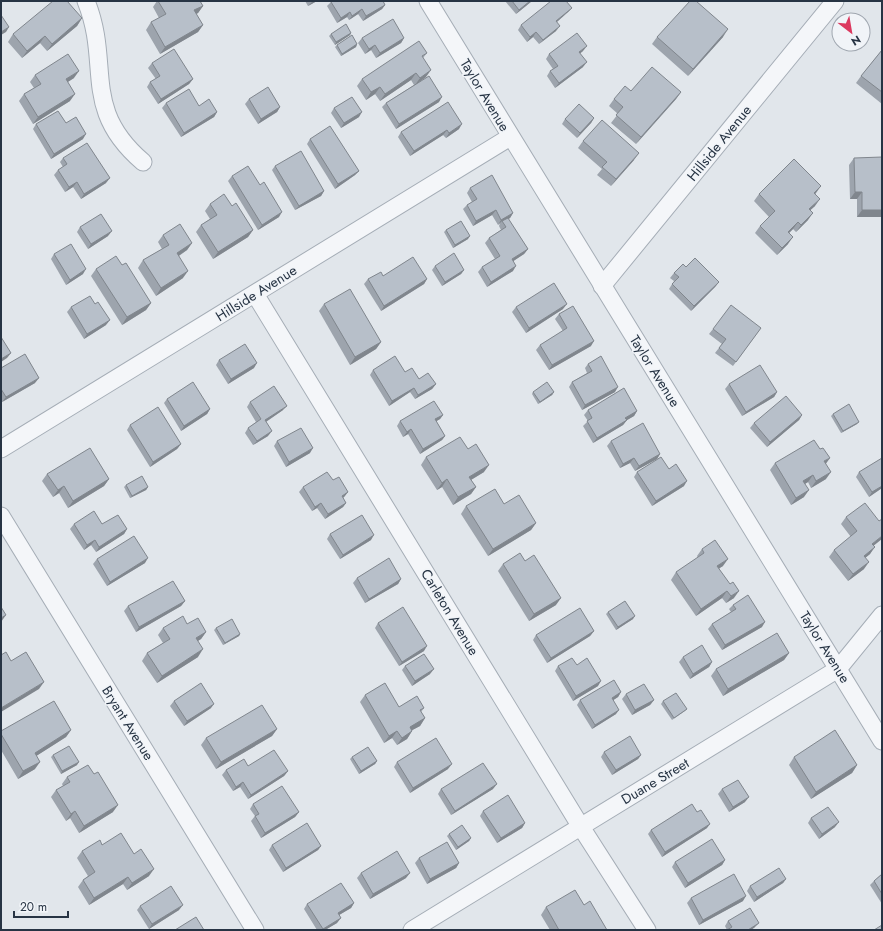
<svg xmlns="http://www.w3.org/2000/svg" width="883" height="931" viewBox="0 0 883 931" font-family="Jost,sans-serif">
<rect width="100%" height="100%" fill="#e1e6eb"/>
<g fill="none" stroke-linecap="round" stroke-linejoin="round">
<defs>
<g id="minor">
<path d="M86,1c26,64 -6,107 57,161"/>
<path d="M428,1l454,740"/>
<path d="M602,286l233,-285"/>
<path d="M255,294l326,533 66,103"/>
<path d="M1,449l509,-312"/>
<path d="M1,516l254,414"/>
<path d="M412,930l426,-261 44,-54"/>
</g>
</defs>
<!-- minor casing -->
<use href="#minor" stroke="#a5adb6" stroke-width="19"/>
<!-- minor -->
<use href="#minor" stroke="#f4f6f9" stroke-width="17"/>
</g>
<!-- wall -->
<g fill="#9da4ad">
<path d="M157,1h43l3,5 -5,7 -2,1 7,11 -5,7 -38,22 -14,-24 5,-8 8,-4 -6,-11z"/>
<path d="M305,1h12l-9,5z"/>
<path d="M505,1h27l-16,13z"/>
<path d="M331,2l54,3 -3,4 -19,12 -5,-7 -9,6 -2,-3 -10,6 -10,-17z"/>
<path d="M572,8l-4,4 -11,10 -1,9 -17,13 -6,-7 -6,5 -9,-12 3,-5z"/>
<path d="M82,18l-5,8 -30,25 -7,-8 -18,15 -14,-16 5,-8z"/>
<path d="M351,33l-1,2 -15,10 -6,-9 2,-2z"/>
<path d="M657,37h66l-35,39 -36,-32z"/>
<path d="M362,38h42l-3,5 -25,15 -5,-8 -6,4 -7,-11z"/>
<path d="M357,44l-1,3 -15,9 -6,-9 2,-2z"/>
<path d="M882,50v54l-26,-21 5,-7z"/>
<path d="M583,51l-3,2 3,14 -28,21 -8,-12 3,-5 3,-2 -7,-10 3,-5z"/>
<path d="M427,53l-4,5 3,19 -5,4 18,21 -43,27 -14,-22 4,-4 28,-18 -3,-5 -31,21 -5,-7 -9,6 -9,-14 5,-7z"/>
<path d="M152,63l41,16 -4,5 -31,20 -11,-17 3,-5 6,-3 -8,-11z"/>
<path d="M35,75l39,3 -6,4 2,19 -37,23 -14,-23 5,-7 10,-6 -4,-6z"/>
<path d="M631,91l50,1 -5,7 -40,45 -25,-21 7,-9 -9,-8 5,-7z"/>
<path d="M249,99l31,8 -3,5 -19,12 -13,-20z"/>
<path d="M166,103l33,3 18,6 -3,5 -33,20 -19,-29z"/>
<path d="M334,108l25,9 -18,11 -10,-15z"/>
<path d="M594,118l-3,5 -14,15 -15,-14 3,-5z"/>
<path d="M66,123l17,16 -32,20 -18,-30 3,-5z"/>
<path d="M459,129l-13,9 -3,-3 -33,21 -12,-19 3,-5z"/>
<path d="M310,139l49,32 -4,4 -20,14 -28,-45z"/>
<path d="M583,141l51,19 -23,26 -14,-11 5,-6 -24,-21z"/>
<path d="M63,158l43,25 -25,16 -8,-12 -8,5 -11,-17 4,-5 5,-3 -3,-5z"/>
<path d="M854,158l28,59h-25v-18h-7l-1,-34z"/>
<path d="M275,166l49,25 -3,5 -26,14 -23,-40z"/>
<path d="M232,176l28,9 19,32 -21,13 -30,-49z"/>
<path d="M470,188l43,25 -3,5 -2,1 20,30 -4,5 -11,7v10l-26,16 -9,-15 4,-5 13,-8 -10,-16 4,-5 12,-8 -2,-4 1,-3 -2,2 -6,-10 -19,11 -10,-17 4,-4 5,-3 -5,-9z"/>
<path d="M816,193l-1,1v12l-5,4 -2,10 -12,12 -3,-3 -4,4 -1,11 -11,11 -22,-22 5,-7 9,-9 -15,-16 5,-7z"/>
<path d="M210,204l22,2 21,24 -5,7 -35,22 -17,-27 5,-7 9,-6 -5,-8z"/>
<path d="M80,227l28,9 -20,13 -11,-17z"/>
<path d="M446,230l22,9 -15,9 -9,-16z"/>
<path d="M163,235l29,8 -5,7 -8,6 4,22 -27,18 -18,-28 5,-8 19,-11 -4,-7z"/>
<path d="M54,254l29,20 -17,11 -15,-26z"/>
<path d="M122,265l29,38 -5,7 -24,15 -31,-49 5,-7z"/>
<path d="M435,266l29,4 -3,4 -19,12 -10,-16z"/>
<path d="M686,267l33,15 -4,5 -24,24 -22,-22 5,-8 -4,-3 4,-5z"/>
<path d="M383,276l44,3 -3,5 -43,27 -17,-27 4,-5z"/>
<path d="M324,304l57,38 -5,7 -26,16 -31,-54z"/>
<path d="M71,307l35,18 -22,14 -17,-27z"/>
<path d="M516,307l47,2 -37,24 -14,-21z"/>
<path d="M559,314l32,32 -42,24 -13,-20 4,-5 23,-14 -8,-12z"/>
<path d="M761,328l-28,38 -18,-13 7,-9 -13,-10 4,-5z"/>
<path d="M219,360l35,8 -26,16 -12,-19z"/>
<path d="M588,364l27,28 -33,18 -13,-23 3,-5 15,-9 -2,-5z"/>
<path d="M1,368l34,15 -33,19 -1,-2z"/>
<path d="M373,370l32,2 14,7 17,5 -4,5 -17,10 -5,-7 -21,14 -19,-31z"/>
<path d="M729,384l48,8 -3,5 -32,19 -17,-27z"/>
<path d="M533,392h21l-2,3 -14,9 -6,-10z"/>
<path d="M167,399l43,10 -3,5 -26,17 -17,-28z"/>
<path d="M250,402l33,8 -17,12 2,14 -15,9 -8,-12 3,-5 8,-6 -9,-15z"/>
<path d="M588,410l49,1 -3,5 -7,4 -4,5 -30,18 -10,-17 5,-5 -4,-6z"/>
<path d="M833,414l24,10 -16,9 -10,-17z"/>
<path d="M443,415l-3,4 -4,2 9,15 -3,4 -22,14 -12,-20 -5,3 -6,-11 3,-5z"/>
<path d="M802,415l-3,5 -32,27 -17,-19 4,-5z"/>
<path d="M130,425l51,19 -4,5 -27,18 -23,-37z"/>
<path d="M277,441l33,12 -24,14 -12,-21z"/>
<path d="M611,441l49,13 -3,5 -22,12 -5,-8 -10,5 -13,-22z"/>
<path d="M468,449l16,23 -13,8 5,7 -5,7 -18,11 -11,-18 -5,3 -16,-25 5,-8z"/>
<path d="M775,463l50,1 1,15 -15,9 -3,-6 -3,2 -1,13 -13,8 -21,-35z"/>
<path d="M637,472l47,14 -32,20 -18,-29z"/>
<path d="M859,472l23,16 -13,9 -13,-20z"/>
<path d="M47,474l62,5 -5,7 -36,22 -9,-15 -6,4 -11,-16z"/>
<path d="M333,480l15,12 -4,5 -1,1 3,5 -3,4 -18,12 -8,-11 -5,3 -13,-19 4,-5z"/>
<path d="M126,485l22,2 -2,3 -16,8 -6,-11z"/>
<path d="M504,504l32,19 -5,7 -43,26 -27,-42 5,-8z"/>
<path d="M846,517l28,29 -4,8 -5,4 -1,11 -16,12 -19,-24 5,-7 17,-13 -10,-13z"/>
<path d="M74,524h28l25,5 -3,5 -28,18 -5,-7 -7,5 -14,-21z"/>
<path d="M330,534l41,6 -31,19 -13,-20z"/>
<path d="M702,549l21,17 -4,2 15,30 -8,5 -4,-5 -26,18 -25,-36 5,-8 22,-14 -1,-2z"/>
<path d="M97,559l48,4 -38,23 -14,-22z"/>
<path d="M525,561l31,44 -27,16 -31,-50 5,-7z"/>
<path d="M357,578l44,1 -3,5 -33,19 -12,-20z"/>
<path d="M185,601l-4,5 -45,26 -12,-21 4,-5z"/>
<path d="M733,605l29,22 -40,23 -14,-21 4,-5 19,-12 -2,-3z"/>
<path d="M608,612l25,7 -17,11 -10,-16z"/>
<path d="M378,623l46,28 -25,15 -24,-38z"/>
<path d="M187,624l19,8 -5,7 -3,2v16l-41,26 -15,-22 5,-8 16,-10 -5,-8 5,-7z"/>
<path d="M216,628l24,6 -1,2 -16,9 -9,-15z"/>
<path d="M594,631l-4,5 -43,27 -14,-23 3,-5z"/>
<path d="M789,653l-5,7 -61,36 -12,-20 5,-7z"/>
<path d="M683,657l29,5 -3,5 -19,12 -11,-17z"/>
<path d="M577,665l21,21 -25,15 -18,-30 3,-5z"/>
<path d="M405,666l25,8 -18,12 -10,-16z"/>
<path d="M621,692l-3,5 -5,3 3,14 -24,15 -15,-24 3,-5z"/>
<path d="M626,694l28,6 -4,5 -18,10 -10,-16z"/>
<path d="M365,695l34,12 25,1 -3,4 4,6 -5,8 -8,4v1l-5,8 -10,6 -5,-7 -8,5 -24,-41z"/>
<path d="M174,701l37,7 -27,18 -14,-20z"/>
<path d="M663,701l24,8 -2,2 -13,9 -11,-16z"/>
<path d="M277,729l-5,7 -56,33 -15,-24 5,-7z"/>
<path d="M71,730l-5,7 -30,19 -1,13 -17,10 -17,-29v-19z"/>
<path d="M604,752l37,3 -3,4 -26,16 -11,-18z"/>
<path d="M53,755l24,10 -16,9 -10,-17z"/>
<path d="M352,757l25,4 -2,3 -16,10 -9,-15z"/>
<path d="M794,757l63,8 -5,8 -41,26 -22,-34z"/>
<path d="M397,762l51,7 -38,24 -16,-26z"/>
<path d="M248,766l40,5 -4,5 -36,23 -8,-12 -7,4 -11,-16 4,-5z"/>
<path d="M67,777l46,35 -34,21 -9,-15 -4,3 -15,-24 5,-7 7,-4 -1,-2z"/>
<path d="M441,789h52l-42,26 -13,-21z"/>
<path d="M722,789l23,13 -16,10 -11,-18z"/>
<path d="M253,804l46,8 -4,5 -34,21 -10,-17 4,-5 -5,-7z"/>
<path d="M483,811l42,12 -3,5 -25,15 -17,-27z"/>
<path d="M811,818l24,9 -16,12 -11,-16z"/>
<path d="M707,828l-45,29 -14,-23 3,-4z"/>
<path d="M449,834l22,4 -2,3 -13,9 -9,-14z"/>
<path d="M102,845l47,31 -22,14 -4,-6 -34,21 -11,-18 5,-7 5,-4 -11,-18 5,-7z"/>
<path d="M272,845l49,1 -3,4 -35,22 -14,-22z"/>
<path d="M419,858l40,5 -3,5 -29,16 -12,-21z"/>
<path d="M725,860l-3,5 -37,23 -13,-21 3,-5z"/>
<path d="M361,873l45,5 -36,21 -13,-21z"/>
<path d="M882,874v30l-12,-19 4,-4z"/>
<path d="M786,879l-3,4 -29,19 -7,-11 3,-5z"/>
<path d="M691,898l52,3 -44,24 -12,-22z"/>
<path d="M354,903l-3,5 -12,7 -2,8 -12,7h-8l-13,-21 3,-5z"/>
<path d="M140,906l39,4 -30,19 -12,-19z"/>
<path d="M546,907l61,23h-57l-9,-15z"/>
<path d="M728,921l27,6 -4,3h-24l-2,-4z"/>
</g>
<!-- shaded-wall -->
<g fill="#80868d">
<path d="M313,1h4l-9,5z"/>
<path d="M530,1h2l-16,13 3,-4z"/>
<path d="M385,5l-3,4 -19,12 3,-5z"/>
<path d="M203,6l-5,7 -9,5 5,-8z"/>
<path d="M572,8l-4,4 -16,14 4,-5z"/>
<path d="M362,9l-4,5 -9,6 3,-4z"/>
<path d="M350,12l-3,5 -10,6 4,-5z"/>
<path d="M82,18l-5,8 -30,25 5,-7z"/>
<path d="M203,25l-5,7 -38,22 5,-7z"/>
<path d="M560,26l-4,5 -17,13 4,-4z"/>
<path d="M9,27l-3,5 -5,3v-3z"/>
<path d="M728,29l-5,8 -35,39 5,-7z"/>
<path d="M536,32l-3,5 -6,5 3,-5z"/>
<path d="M351,33l-1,2 -15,10 1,-3z"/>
<path d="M45,36l-5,7 -18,15 5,-7z"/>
<path d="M404,38l-3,5 -25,15 4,-5z"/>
<path d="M357,44l-1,3 -15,9 1,-2z"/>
<path d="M375,45l-4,5 -6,4 4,-5z"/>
<path d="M587,46l-4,5 -7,6 3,-5z"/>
<path d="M587,62l-4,5 -28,21 4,-5z"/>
<path d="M431,70l-5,7 -11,8 5,-7z"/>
<path d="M79,71l-5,7 -13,8 5,-7z"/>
<path d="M416,73l-5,7 -31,21 5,-7z"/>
<path d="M193,79l-4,5 -31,20 3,-5z"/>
<path d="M380,87l-5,7 -9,6 5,-8z"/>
<path d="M681,92l-5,7 -40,45 5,-7z"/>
<path d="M75,94l-5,7 -37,23 5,-7z"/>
<path d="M442,97l-3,5 -43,27 3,-5z"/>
<path d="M280,107l-3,5 -19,12 3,-5z"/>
<path d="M217,112l-3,5 -33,20 3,-4z"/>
<path d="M362,112l-3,5 -18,11 3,-5z"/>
<path d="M594,118l-3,5 -14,15 3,-5z"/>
<path d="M462,124l-3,5 -13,9 3,-5z"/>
<path d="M447,130l-4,5 -33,21 4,-5z"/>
<path d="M86,134l-3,5 -32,20 3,-5z"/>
<path d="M639,153l-5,7 -23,26 5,-7z"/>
<path d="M359,171l-4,4 -20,14 3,-5z"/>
<path d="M110,178l-4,5 -25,16 3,-5z"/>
<path d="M77,182l-4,5 -8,5 4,-5z"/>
<path d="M821,186l-5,7 -7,7 5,-7z"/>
<path d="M324,191l-3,5 -26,14 4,-4z"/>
<path d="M855,192h7l-5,7h-7z"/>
<path d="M820,199l-5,7 -11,10 5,-7z"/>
<path d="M496,210l-4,5 -19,11 3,-5z"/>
<path d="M862,210h20v7h-25z"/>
<path d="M282,212l-3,5 -21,13 4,-5z"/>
<path d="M513,213l-3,5 -7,4 -1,-1 -4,4 3,-5z"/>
<path d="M813,213l-5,7 -12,12 5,-7z"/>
<path d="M798,222l-5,7 -10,10 5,-7z"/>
<path d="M253,230l-5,7 -35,22 5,-7z"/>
<path d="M112,231l-4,5 -20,13 3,-5z"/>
<path d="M470,236l-2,3 -15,9 2,-3z"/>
<path d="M793,237l-5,7 -11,11 5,-7z"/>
<path d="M192,243l-5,7 -15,10 5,-7z"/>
<path d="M528,249l-4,5 -15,10 3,-5z"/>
<path d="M516,266l-3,5 -26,16 4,-5z"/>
<path d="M86,269l-3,5 -17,11 4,-5z"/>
<path d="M464,270l-3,4 -19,12 3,-4z"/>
<path d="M188,271l-5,7 -27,18 5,-8z"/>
<path d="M427,279l-3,5 -43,27 3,-5z"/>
<path d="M719,282l-4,5 -24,24 3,-5z"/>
<path d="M151,303l-5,7 -24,15 5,-8z"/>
<path d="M567,304l-4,5 -37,24 3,-5z"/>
<path d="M110,320l-4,5 -22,14 3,-5z"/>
<path d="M594,341l-3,5 -42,24 3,-5z"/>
<path d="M381,342l-5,7 -26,16 5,-8z"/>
<path d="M11,353l-4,5 -6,4v-3z"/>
<path d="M257,363l-3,5 -26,16 3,-5z"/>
<path d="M39,378l-4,5 -33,19 4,-5z"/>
<path d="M436,384l-4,5 -17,10 3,-4z"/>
<path d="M618,387l-3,5 -33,18 3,-5z"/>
<path d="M414,388l-4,4 -21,14 3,-5z"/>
<path d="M554,392l-2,3 -14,9 2,-2z"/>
<path d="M777,392l-3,5 -32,19 4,-4z"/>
<path d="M287,406l-4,4 -22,15 4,-5z"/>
<path d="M210,409l-3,5 -26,17 3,-5z"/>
<path d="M637,411l-3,5 -12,7 3,-5z"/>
<path d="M443,415l-3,4 -8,5 3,-5z"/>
<path d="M802,415l-3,5 -32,27 3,-5z"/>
<path d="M627,420l-4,5 -30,18 4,-5z"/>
<path d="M859,422l-2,2 -16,9 2,-2z"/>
<path d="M411,429l-3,5 -5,3 4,-5z"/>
<path d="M272,431l-4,5 -15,9 4,-4z"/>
<path d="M445,436l-3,4 -22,14 3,-5z"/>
<path d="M181,444l-4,5 -27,18 3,-5z"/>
<path d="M313,448l-3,5 -24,14 3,-5z"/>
<path d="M660,454l-3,5 -22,12 4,-5z"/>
<path d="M634,458l-4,5 -10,5 3,-4z"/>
<path d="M830,458l-5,7 -1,-4z"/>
<path d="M489,465l-5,7 -20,12 5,-7z"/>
<path d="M831,472l-5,7 -15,9 5,-7z"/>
<path d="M813,475l-5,7 -10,6 5,-7z"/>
<path d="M109,479l-5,7 -36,22 5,-7z"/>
<path d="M447,479l-5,8 -5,3 5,-7z"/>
<path d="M687,481l-3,5 -32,20 4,-5z"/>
<path d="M64,486l-5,7 -6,4 5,-7z"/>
<path d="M882,486v2l-13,9 3,-5z"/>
<path d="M148,487l-2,3 -16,8 2,-2z"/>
<path d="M476,487l-5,7 -18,11 5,-8z"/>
<path d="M809,490l-5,7 -13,8 5,-7z"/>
<path d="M348,492l-4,5 -6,3 4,-4z"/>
<path d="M321,503l-4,5 -5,3 3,-4z"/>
<path d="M346,503l-3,4 -18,12 3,-5z"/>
<path d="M536,523l-5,7 -43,26 5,-7z"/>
<path d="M127,529l-3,5 -28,18 3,-5z"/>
<path d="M374,535l-3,5 -31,19 3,-4z"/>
<path d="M882,536v3l-15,12 5,-7z"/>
<path d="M95,540l-4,5 -7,5 3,-5z"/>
<path d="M875,547l-5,7 -11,9 5,-7z"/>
<path d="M148,558l-3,5 -38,23 3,-4z"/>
<path d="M728,559l-5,7 -11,7 5,-7z"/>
<path d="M869,562l-5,7 -16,12 5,-7z"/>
<path d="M401,579l-3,5 -33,19 4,-4z"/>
<path d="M727,591l-5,7 -26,18 5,-7z"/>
<path d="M739,591l-5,7 -8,5 5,-7z"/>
<path d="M561,598l-5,7 -27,16 5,-7z"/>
<path d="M185,601l-4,5 -45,26 3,-5z"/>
<path d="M6,615l-5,7v-4z"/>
<path d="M635,616l-2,3 -17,11 2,-3z"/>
<path d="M765,622l-3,5 -40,23 3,-5z"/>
<path d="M594,631l-4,5 -43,27 4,-5z"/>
<path d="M206,632l-5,7 -10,6 5,-7z"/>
<path d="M240,634l-1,2 -16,9 2,-2z"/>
<path d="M427,646l-3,5 -25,15 3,-4z"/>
<path d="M203,649l-5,8 -41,26 5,-7z"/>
<path d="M789,653l-5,7 -61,36 5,-7z"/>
<path d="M712,662l-3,5 -19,12 3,-5z"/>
<path d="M434,669l-4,5 -18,12 3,-5z"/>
<path d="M601,681l-3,5 -25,15 3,-5z"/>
<path d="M44,682l-5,7 -38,23v-4z"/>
<path d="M621,692l-3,5 -9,6 3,-5z"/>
<path d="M654,700l-4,5 -18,10 3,-5z"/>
<path d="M214,704l-3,4 -27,18 3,-5z"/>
<path d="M619,710l-3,4 -24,15 3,-4z"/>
<path d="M425,718l-5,8 -15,8 5,-7z"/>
<path d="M277,729l-5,7 -56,33 5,-7z"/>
<path d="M71,730l-5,7 -36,23 5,-7z"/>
<path d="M397,731l-5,7 -8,5 5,-7z"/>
<path d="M412,731l-5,8 -10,6 5,-7z"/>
<path d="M641,755l-3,4 -26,16 4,-5z"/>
<path d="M377,761l-2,3 -16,10 2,-3z"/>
<path d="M40,762l-5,7 -17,10 5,-8z"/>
<path d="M79,762l-2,3 -16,9 1,-3z"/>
<path d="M452,764l-4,5 -38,24 3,-5z"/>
<path d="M857,765l-5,8 -41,26 5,-7z"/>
<path d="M288,771l-4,5 -36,23 3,-4z"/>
<path d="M243,782l-3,5 -7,4 3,-4z"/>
<path d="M497,784l-4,5 -42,26 4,-4z"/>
<path d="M749,797l-4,5 -16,10 4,-5z"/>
<path d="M118,805l-5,7 -34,21 5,-7z"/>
<path d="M75,811l-5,7 -4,3 5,-7z"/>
<path d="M299,812l-4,5 -34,21 4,-5z"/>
<path d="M839,822l-4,5 -16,12 3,-5z"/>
<path d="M525,823l-3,5 -25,15 4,-5z"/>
<path d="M710,824l-3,4 -45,29 3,-5z"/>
<path d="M471,838l-2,3 -13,9 2,-3z"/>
<path d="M321,846l-3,4 -35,22 3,-4z"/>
<path d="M725,860l-3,5 -37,23 3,-5z"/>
<path d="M459,863l-3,5 -29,16 3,-5z"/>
<path d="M154,869l-5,7 -22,14 5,-7z"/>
<path d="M410,873l-4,5 -36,21 3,-5z"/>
<path d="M128,877l-5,7 -34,21 5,-7z"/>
<path d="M786,879l-3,4 -29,19 3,-5z"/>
<path d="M746,896l-3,5 -44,24 4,-5z"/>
<path d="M354,903l-3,5 -17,10 4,-5z"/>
<path d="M183,905l-4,5 -30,19 3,-5z"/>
<path d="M341,918l-4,5 -12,7h-3l1,-1z"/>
<path d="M759,923l-4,4 -4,3h-4z"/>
</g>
<!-- building -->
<g fill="#b7bfc9" stroke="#80868d">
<path d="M53,1h14l15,17 -30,26 -7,-8 -18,15 -14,-17z"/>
<path d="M158,1h42l3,5 -9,4 9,15 -38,22 -14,-25 15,-8z"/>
<path d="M331,1h52l2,4 -19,11 -4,-7 -10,7 -2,-4 -9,6 -10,-16z"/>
<path d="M512,1h18l-11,9z"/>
<path d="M551,1h15l6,7 -16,13 4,5 -17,14 -7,-8 -6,5 -9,-12z"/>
<path d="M690,1h6l32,28 -35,40 -36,-32z"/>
<path d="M1,15l8,12 -8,5z"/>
<path d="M393,19l11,19 -24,15 -5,-8 -6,4 -7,-11z"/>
<path d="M346,24l5,9 -15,9 -5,-8z"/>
<path d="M577,33l10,13 -8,6 8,10 -28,21 -9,-12 8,-5 -9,-12z"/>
<path d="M352,35l5,9 -15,10 -5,-9z"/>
<path d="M419,41l8,12 -5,3 9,14 -11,8 -4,-5 -31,21 -5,-7 -9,5 -9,-13z"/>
<path d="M174,49l19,30 -32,20 -11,-17 10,-6 -8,-13z"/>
<path d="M882,50v42l-21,-16z"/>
<path d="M68,54l11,17 -13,8 9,15 -37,23 -14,-23 17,-10 -6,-9z"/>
<path d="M652,67l29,25 -40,45 -25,-22 7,-8 -9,-8 11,-13 6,5z"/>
<path d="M429,76l13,21 -43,27 -13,-21z"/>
<path d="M268,87l12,20 -19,12 -12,-20z"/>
<path d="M189,89l10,17 10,-7 8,13 -33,21 -18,-30z"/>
<path d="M352,97l10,15 -18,11 -10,-15z"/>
<path d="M448,102l14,22 -13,9 -2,-3 -33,21 -13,-19z"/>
<path d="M579,104l15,14 -14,15 -15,-14z"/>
<path d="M58,111l8,12 10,-6 10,17 -32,20 -18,-30z"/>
<path d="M602,120l37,33 -23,26 -14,-12 5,-5 -24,-21z"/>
<path d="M330,126l29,45 -21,13 -28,-45z"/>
<path d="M87,143l23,35 -26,16 -7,-12 -8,5 -11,-17 9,-6 -4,-6z"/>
<path d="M301,151l23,40 -25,15 -24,-40z"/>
<path d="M882,157v53h-20v-18h-7l-1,-34z"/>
<path d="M794,159l27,27 -7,7 6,6 -11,10 4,4 -12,12 -3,-3 -10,10 5,5 -11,11 -22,-22 15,-15 -16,-17z"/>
<path d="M248,166l12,19 4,-3 18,30 -20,13 -30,-49z"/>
<path d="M492,175l21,38 -12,7 -5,-10 -20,11 -9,-16 10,-6 -7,-11z"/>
<path d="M224,194l8,12 4,-3 17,27 -35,22 -17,-27 16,-10 -7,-11z"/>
<path d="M101,214l11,17 -21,13 -11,-17z"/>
<path d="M508,218l20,31 -16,10 4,7 -25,16 -9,-15 18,-11 -11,-18 17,-11 -4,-6z"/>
<path d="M461,221l9,15 -15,9 -9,-15z"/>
<path d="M180,224l12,19 -15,10 11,18 -27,17 -18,-28 26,-15 -6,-10z"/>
<path d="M71,244l15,25 -16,11 -16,-26z"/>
<path d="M454,253l10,17 -19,12 -10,-16z"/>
<path d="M116,256l6,9 4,-2 25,40 -24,14 -31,-48z"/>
<path d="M413,257l14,22 -43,27 -16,-27 13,-7 2,4z"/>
<path d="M695,258l24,24 -25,24 -22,-22 7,-7 -5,-4 9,-9 3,3z"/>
<path d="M554,283l13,21 -38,24 -13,-21z"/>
<path d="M350,289l31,53 -26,15 -31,-53z"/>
<path d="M90,296l5,8 3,-2 12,18 -23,14 -16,-27z"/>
<path d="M731,305l30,23 -25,34 -17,-14 7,-9 -13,-10z"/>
<path d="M573,306l21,35 -42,24 -12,-20 27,-17 -8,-14z"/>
<path d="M1,337l10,16 -10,6z"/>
<path d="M245,344l12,19 -26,16 -12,-19z"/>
<path d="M25,354l14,24 -33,19 -5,-8v-21z"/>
<path d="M395,356l10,16 7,-4 7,11 9,-6 8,11 -18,11 -4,-7 -22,13 -19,-31z"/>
<path d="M601,356l17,31 -33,18 -13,-23 20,-11 -4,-7z"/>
<path d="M760,365l17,27 -31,20 -17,-28z"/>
<path d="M193,382l17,27 -26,17 -17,-27z"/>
<path d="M547,382l7,10 -14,10 -7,-10z"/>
<path d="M274,386l13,20 -22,14 7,11 -15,10 -9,-13 13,-9 -11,-17z"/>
<path d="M624,388l13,23 -12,7 2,2 -30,18 -10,-17 5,-3 -4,-8z"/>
<path d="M786,396l16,19 -32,27 -16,-19z"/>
<path d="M434,401l9,14 -8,4 10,17 -22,13 -12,-20 -4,3 -7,-11z"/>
<path d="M849,404l10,18 -16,9 -10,-17z"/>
<path d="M158,407l23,37 -28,18 -23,-37z"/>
<path d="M643,423l17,31 -21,12 -5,-8 -11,6 -12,-23z"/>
<path d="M301,428l12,20 -24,14 -12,-21z"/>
<path d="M460,437l8,12 8,-5 13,21 -20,12 7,10 -18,10 -11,-18 -5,4 -16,-26z"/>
<path d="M814,440l6,9 3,-1 7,10 -6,3 7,11 -15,9 -3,-6 -10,6 6,9 -13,8 -21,-35z"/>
<path d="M90,448l19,31 -36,22 -9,-15 -6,4 -11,-16z"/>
<path d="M661,457l8,12 7,-5 11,17 -31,20 -19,-29z"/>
<path d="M882,458v28l-10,6 -13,-20z"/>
<path d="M327,472l6,8 6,-3 9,15 -6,4 4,7 -18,11 -7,-11 -6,4 -12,-20z"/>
<path d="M142,476l6,11 -16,9 -6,-11z"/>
<path d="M495,489l9,15 15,-9 17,28 -43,26 -27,-43z"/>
<path d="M865,503l14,18 3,-2v17l-10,8 3,3 -11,9 5,6 -16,12 -19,-24 23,-19 -11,-14z"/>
<path d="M94,511l8,13 16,-9 9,14 -28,18 -4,-7 -8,5 -13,-21z"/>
<path d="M362,515l12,20 -31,20 -13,-21z"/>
<path d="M134,536l14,22 -38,24 -13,-23z"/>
<path d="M715,540l13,19 -11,7 13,18 3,-2 6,9 -8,5 -4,-5 -26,18 -25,-37 28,-19 -2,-4z"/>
<path d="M520,553l5,8 9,-6 27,43 -27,16 -31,-50z"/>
<path d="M389,558l12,21 -32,20 -12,-21z"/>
<path d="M173,581l12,20 -46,26 -11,-21z"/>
<path d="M748,595l17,27 -40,23 -13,-21 24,-15 -3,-4z"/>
<path d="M625,601l10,15 -17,11 -10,-15z"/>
<path d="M1,607l5,8 -5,3z"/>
<path d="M403,607l24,39 -25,16 -24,-39z"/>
<path d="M580,608l14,23 -43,27 -15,-23z"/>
<path d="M183,616l4,8 11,-6 8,14 -10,6 7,11 -41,27 -15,-23 23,-14 -7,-11z"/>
<path d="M232,619l8,15 -15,9 -9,-15z"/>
<path d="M777,633l12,20 -61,36 -12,-20z"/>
<path d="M702,645l10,17 -19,12 -10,-17z"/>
<path d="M6,652l5,9 15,-9 18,30 -43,26v-53z"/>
<path d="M424,654l10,15 -19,12 -10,-15z"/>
<path d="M572,658l5,7 10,-7 14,23 -25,15 -18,-30z"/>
<path d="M614,680l7,12 -9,6 7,12 -24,15 -15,-25z"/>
<path d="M201,683l13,21 -27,17 -13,-20z"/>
<path d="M385,683l14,24 18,-11 7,12 -4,2 5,8 -15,9 2,4 -10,7 -5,-7 -8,5 -24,-41z"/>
<path d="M644,684l10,16 -19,10 -9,-16z"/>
<path d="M676,693l11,16 -13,9 -11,-17z"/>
<path d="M54,701l17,29 -36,23 5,9 -17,9 -22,-37v-3z"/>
<path d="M262,705l15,24 -56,33 -15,-24z"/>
<path d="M835,730l22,35 -41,27 -22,-35z"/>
<path d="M630,736l11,19 -25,15 -12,-18z"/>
<path d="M436,738l16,26 -39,24 -16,-26z"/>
<path d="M69,746l10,16 -17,9 -9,-16z"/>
<path d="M368,747l9,14 -16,10 -9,-14z"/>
<path d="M274,750l14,21 -37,24 -8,-13 -7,5 -10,-17 18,-11 4,7z"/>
<path d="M483,763l14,21 -42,27 -14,-22z"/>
<path d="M88,765l6,9 4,-2 20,33 -34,21 -9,-15 -4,3 -15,-24 14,-8 -3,-5z"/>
<path d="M738,780l11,17 -16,10 -11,-18z"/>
<path d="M282,786l17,26 -34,21 -10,-17 4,-2 -6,-10z"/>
<path d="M508,795l17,28 -24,15 -18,-27z"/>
<path d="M692,804l5,8 4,-2 9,14 -45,28 -14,-22z"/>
<path d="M828,807l11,15 -17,12 -11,-16z"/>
<path d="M307,823l14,23 -35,22 -14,-23z"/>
<path d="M462,825l9,13 -13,9 -9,-13z"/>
<path d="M121,833l13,21 7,-5 13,20 -22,14 -4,-6 -34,21 -11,-18 12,-8 -13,-21 18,-11 2,5z"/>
<path d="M712,839l13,21 -37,23 -13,-21z"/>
<path d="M447,842l12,21 -29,16 -11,-21z"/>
<path d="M397,851l13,22 -37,21 -12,-21z"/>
<path d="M779,868l7,11 -29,18 -7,-11z"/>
<path d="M734,874l12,22 -43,24 -12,-22z"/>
<path d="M882,874v20l-8,-13z"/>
<path d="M341,883l13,20 -16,10 3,5 -18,11 -16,-25z"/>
<path d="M171,886l12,19 -31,19 -12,-18z"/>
<path d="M575,890l9,15 6,-4 17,29h-48l-13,-23z"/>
<path d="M750,908l9,15 -11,7h-21l5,-3 -4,-6z"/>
<path d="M196,917l8,13h-29z"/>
<path d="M882,925v5h-8z"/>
</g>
<g text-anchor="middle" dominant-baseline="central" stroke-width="3" stroke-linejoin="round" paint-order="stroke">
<!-- street labels -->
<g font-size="14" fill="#273444" stroke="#f1f4f8">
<text transform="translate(485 95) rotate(59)">Taylor Avenue</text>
<text transform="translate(719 143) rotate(-51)">Hillside Avenue</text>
<text transform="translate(256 293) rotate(-32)">Hillside Avenue</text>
<text transform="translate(655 371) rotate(58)">Taylor Avenue</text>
<text transform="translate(450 612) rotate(59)">Carleton Avenue</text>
<text transform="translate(825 647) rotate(58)">Taylor Avenue</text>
<text transform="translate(128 723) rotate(58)">Bryant Avenue</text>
<text transform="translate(655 781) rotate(-31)">Duane Street</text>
</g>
</g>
<!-- border -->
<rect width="883" height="931" fill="none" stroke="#273444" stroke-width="4"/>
<!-- north arrow -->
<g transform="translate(851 32) rotate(149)"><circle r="19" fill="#f1f4f8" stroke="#a0a7b0"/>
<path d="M0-3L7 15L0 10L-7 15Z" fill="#dc395f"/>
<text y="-6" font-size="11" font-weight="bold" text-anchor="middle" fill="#273444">N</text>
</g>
<!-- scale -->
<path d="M14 911v6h54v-6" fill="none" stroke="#273444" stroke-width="2"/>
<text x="20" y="911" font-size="12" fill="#273444" stroke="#f1f4f8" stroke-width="3" paint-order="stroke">20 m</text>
</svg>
